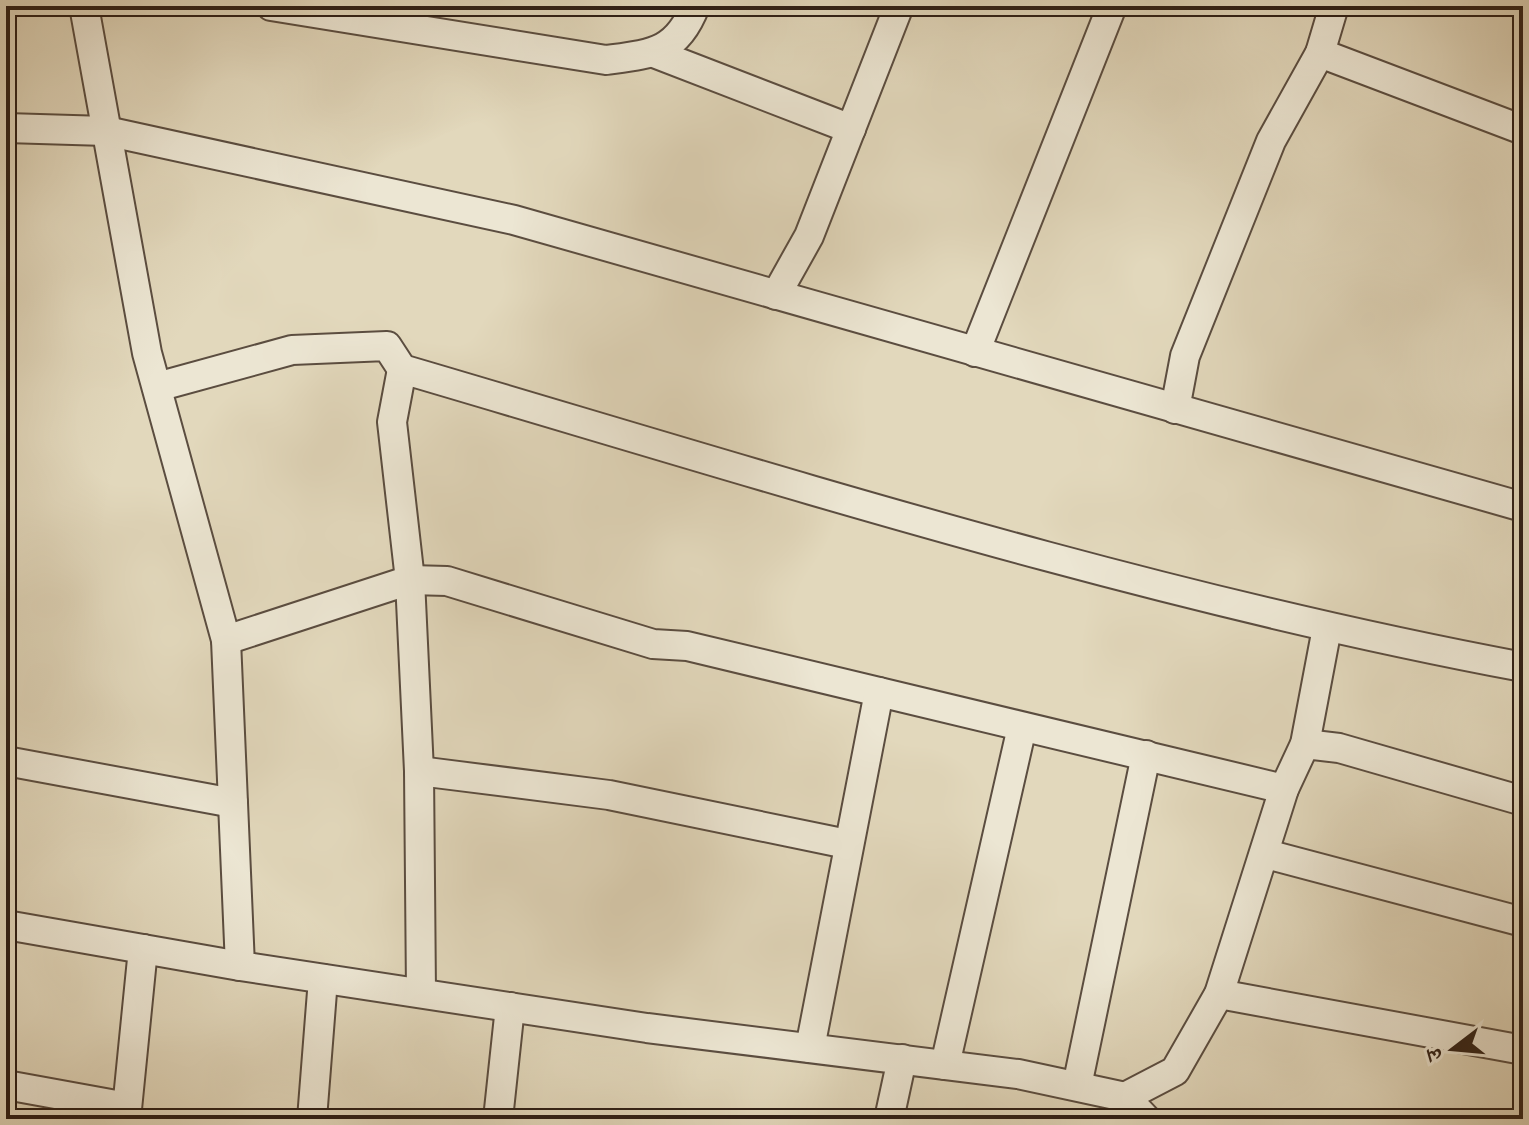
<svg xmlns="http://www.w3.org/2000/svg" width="1529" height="1125" viewBox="0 0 1529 1125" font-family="'Sorts Mill Goudy','Noto Serif Devanagari',serif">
<rect width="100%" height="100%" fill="#e2d8bc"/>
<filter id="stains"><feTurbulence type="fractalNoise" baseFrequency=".0025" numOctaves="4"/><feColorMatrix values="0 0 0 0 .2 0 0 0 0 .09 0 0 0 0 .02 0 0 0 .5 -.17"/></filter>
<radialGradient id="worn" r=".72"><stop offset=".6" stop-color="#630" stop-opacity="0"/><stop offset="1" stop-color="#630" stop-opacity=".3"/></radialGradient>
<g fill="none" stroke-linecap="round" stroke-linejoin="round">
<defs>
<g id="street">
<path d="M84,6l63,347 79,287 14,326 407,62 371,46 107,23 21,22"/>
<path d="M271,6l335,54c45,-6 71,-7 89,-54"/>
<path d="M654,53l197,76"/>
<path d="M1320,53l203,77"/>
<path d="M6,128l100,3 408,89 1009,287"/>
<path d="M776,295l33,-59 90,-230"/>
<path d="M975,352l137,-346"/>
<path d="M402,369l-10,53 18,158 9,191 2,222"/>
<path d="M157,387l135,-37 95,-4 15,23c371,109 741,227 1121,298"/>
<path d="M1175,409l10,-53 86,-215 49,-88 14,-47"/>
<path d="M226,640l184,-60 37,1 206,63 34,2 597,143"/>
<path d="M1305,744l34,4 184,53"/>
<path d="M6,761l227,42"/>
<path d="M419,771l190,24 238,49"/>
<path d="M1266,854l257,68"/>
<path d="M6,925l234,41"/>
<path d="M1219,994l304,56"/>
<path d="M810,1048l69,-356"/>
<path d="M945,1065l77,-338"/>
<path d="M6,1085l121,22"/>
<path d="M1077,1086l69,-331"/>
<path d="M1125,1097l50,-26 44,-77 65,-205 21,-45 22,-116"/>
<path d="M126,1119l17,-170"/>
<path d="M312,1119l11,-140"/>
<path d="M498,1119l12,-112"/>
<path d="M889,1119l13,-60"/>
</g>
</defs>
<!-- street casing -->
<use href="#street" stroke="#5b4d40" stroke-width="32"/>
<!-- street -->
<use href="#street" stroke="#ece6d3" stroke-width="28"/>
</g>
<!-- margin -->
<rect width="1529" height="1125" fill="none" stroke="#e2d8bc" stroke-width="32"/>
<rect x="8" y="8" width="1513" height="1109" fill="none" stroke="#2e1f16" stroke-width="4"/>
<rect x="16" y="16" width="1497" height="1093" fill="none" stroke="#2e1f16" stroke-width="2"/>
<!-- north arrow -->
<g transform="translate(1453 1049) rotate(254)" stroke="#ece6d3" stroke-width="6" paint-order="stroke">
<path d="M0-6L14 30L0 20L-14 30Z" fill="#2e1f16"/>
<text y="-12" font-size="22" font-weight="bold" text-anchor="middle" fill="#2e1f16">उ</text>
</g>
<rect width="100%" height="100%" filter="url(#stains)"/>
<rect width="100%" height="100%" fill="url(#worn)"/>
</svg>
